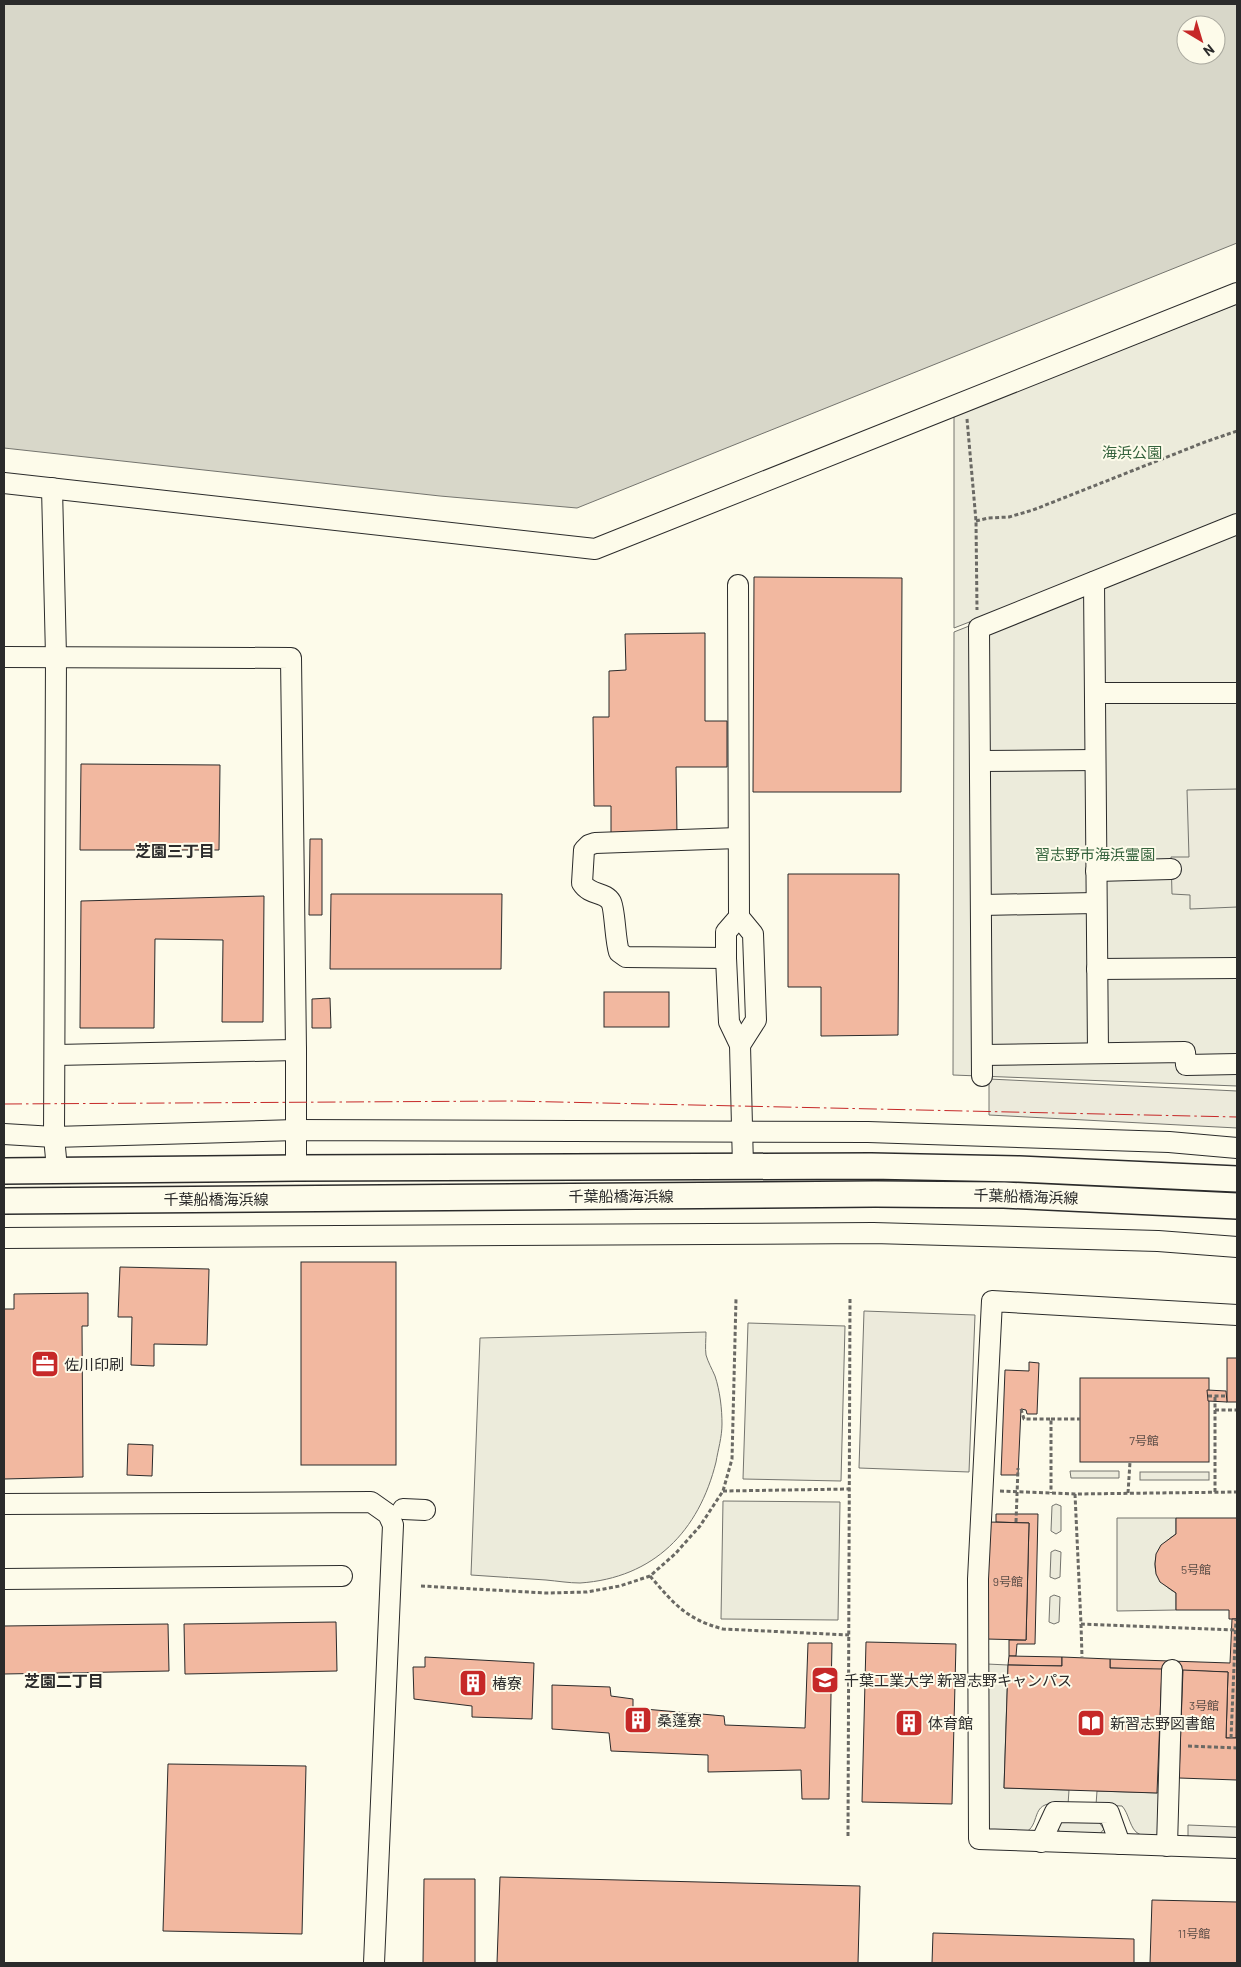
<svg xmlns="http://www.w3.org/2000/svg" width="1241" height="1967" viewBox="0 0 1241 1967" font-family="Barlow,'Noto Sans JP',sans-serif">
<rect width="100%" height="100%" fill="#fdfbea"/>
<!-- green -->
<g fill="#ecebdb" stroke="#74746e">
<path d="M1237,304v214l-283,110v-212z"/>
<path d="M1237,520v566l-284,-11 1,-443z"/>
<path d="M748,1323l97,3 -4,155 -98,-2z"/>
<path d="M706,1332c0,7 -1,16 0,23 2,7 6,14 9,21 5,15 7,33 7,48 0,13 -4,26 -6,38 -17,69 -62,116 -136,121 -11,0 -23,-2 -34,-3 -25,-2 -50,-3 -75,-5l9,-237z"/>
<path d="M1070,1471h49v7h-48z"/>
<rect x="1140" y="1472" width="69" height="8"/>
<path d="M723,1501l117,1 -2,118 -117,-1z"/>
<path d="M1056,1504l5,2v25l-5,3 -5,-3 1,-25z"/>
<path d="M1117,1518h59v16c-27,17 -29,43 0,59v17l-59,1z"/>
<path d="M1055,1550l6,2 -1,25 -5,2 -5,-2 1,-25z"/>
<path d="M1054,1595l6,2 -1,25 -5,2 -5,-2 1,-25z"/>
<path d="M987,1664l21,1 -4,123 65,2 -1,15c-7,-1 -17,-3 -23,0 -15,6 -3,31 -35,30 -9,0 -14,-1 -22,-6z"/>
<path d="M1097,1791l64,2 -1,43c-6,-1 -16,1 -21,-2 -9,-4 -10,-21 -17,-28l-26,-1z"/>
<path d="M1064,1821h34l6,8 -6,7 -38,-3 -2,-5 2,-5z"/>
</g>
<!-- parking -->
<g fill="#eceadb" stroke="#74746e">
<path d="M1237,789v118l-47,2v-14l-18,-1 -1,-37h18l-2,-67z"/>
<path d="M989,1079l248,12v37l-248,-13z"/>
<path d="M864,1311l111,4 -6,157 -110,-4z"/>
<path d="M1188,1825l49,2v14l-49,-2z"/>
</g>
<!-- water -->
<path fill="#d8d7c9" stroke="#74746e" fill-rule="evenodd" d="M4,4h1233v239l-660,265 -137,-12 -436,-48zM1186,25h30v30h-30z"/>
<!-- building -->
<g fill="#f2b8a0" stroke="#2b2b2b">
<path d="M754,577l148,1 -1,214h-148z"/>
<path d="M705,633v88h22v46h-51l1,69 -66,1v-31h-17l-1,-89h16v-46l17,-1 -1,-36z"/>
<path d="M81,764l139,1 -1,85h-139z"/>
<path d="M310,839h12v76h-13z"/>
<path d="M788,874h111l-1,161 -77,1v-49h-33z"/>
<path d="M331,894h171l-1,75h-171z"/>
<path d="M264,896l-1,126h-41l1,-82 -68,-1 -1,89h-74l1,-127z"/>
<rect x="604" y="992" width="65" height="35"/>
<path d="M330,998l1,30h-19v-29z"/>
<rect x="301" y="1262" width="95" height="203"/>
<path d="M120,1267l89,2 -2,76 -53,-1v22l-23,-1 1,-48h-14z"/>
<path d="M88,1293v33h-6l1,151 -79,2v-170h10v-15z"/>
<rect x="1227" y="1358" width="10" height="44"/>
<path d="M1029,1362l10,1 -2,51h-10l-1,-4 -5,-1 -3,66h-17l4,-105 24,1z"/>
<rect x="1080" y="1378" width="129" height="84"/>
<path d="M1207,1390l19,1 1,11 -19,-1z"/>
<path d="M128,1444l25,1 -1,31 -25,-1z"/>
<path d="M996,1514h42l-3,130h-18l-1,12h-7v-16h17l3,-117 -33,-1z"/>
<path d="M1176,1518h61v101h-8v-9h-53v-17l-16,-11 -4,-8 -1,-10 1,-10 5,-9 15,-11z"/>
<path d="M989,1522l40,1 -3,117 -40,-1z"/>
<path d="M1232,1619h5l-1,119h-10l2,-66 -118,-4v-9l120,4z"/>
<path d="M336,1622l1,49 -152,3 -1,-50z"/>
<path d="M168,1624l1,47 -165,3v-48z"/>
<path d="M866,1642l90,2 -4,160 -90,-2z"/>
<path d="M808,1643h24l-3,156h-27l-1,-29 -93,2v-17l-97,-4 -2,-18 -57,-4v-44l58,2 1,9 22,3v9l91,8 1,9 80,3z"/>
<path d="M1009,1656l53,1v9l-54,-1z"/>
<path d="M425,1657l109,6 -2,56 -60,-2v-11l-58,-7 -1,-32h12z"/>
<path d="M1062,1657l48,2v9l52,1 -5,124 -153,-5 4,-123 54,1z"/>
<path d="M1183,1670l45,2 -2,66h11v42l-58,-2z"/>
<path d="M168,1764l138,2 -4,168 -139,-3z"/>
<path d="M500,1877l360,9 -2,77h-361z"/>
<path d="M424,1879h51v84h-52z"/>
<path d="M1152,1900l85,2v61h-87z"/>
<path d="M933,1933l201,6v24h-202z"/>
</g>
<g fill="none" stroke-linecap="round" stroke-linejoin="round">
<defs>
<g id="minor">
<path d="M4,483l591,66 642,-256"/>
<path d="M52,488l4,168 -2,481 3,32"/>
<path d="M1094,582l4,471"/>
<path d="M738,585l1,332 14,17 3,86 -16,25"/>
<path d="M4,657l287,1 5,392v118"/>
<path d="M1095,693h142"/>
<path d="M980,761l115,-1"/>
<path d="M1096,871l75,-2"/>
<path d="M981,905l115,-2"/>
<path d="M739,917l-13,15v26l3,64 11,23 3,122"/>
<path d="M726,958l-100,-1 -7,-5c-4,-12 -4,-43 -8,-50 -6,-11 -21,-6 -29,-19l2,-33 5,-5 6,-2 143,-5"/>
<path d="M1097,969l140,-1"/>
<path d="M56,1055l240,-5"/>
<path d="M982,1055l203,-3 1,13 51,-1"/>
<path d="M982,1076l-3,-448 258,-104"/>
<path d="M4,1134l50,3 242,-7 572,2 301,10 68,6"/>
<path d="M4,1238l869,-5 285,8 79,6"/>
<path d="M1237,1315l-245,-14 -14,278 1,260 258,9"/>
<path d="M4,1504l367,-2 17,12 5,11 -19,438"/>
<path d="M403,1509l22,1"/>
<path d="M4,1579l338,-3"/>
<path d="M1041,1842l14,-30 54,1 11,31"/>
<path d="M1167,1846l5,-176"/>
</g>
<g id="major">
<path d="M4,1171l292,-3 575,-2 148,3 218,10"/>
<path d="M4,1201l871,-7 129,1 233,11"/>
</g>
</defs>
<!-- minor casing -->
<use href="#minor" stroke="#2b2b2b" stroke-width="22"/>
<!-- major casing -->
<use href="#major" stroke="#2b2b2b" stroke-width="28"/>
<!-- path -->
<g stroke="#6a6964" stroke-width="3" stroke-dasharray="4 2.5" stroke-linecap="butt">
<path d="M967,419l9,102 1,89"/>
<path d="M976,521l12,-3 21,-1 24,-7 172,-68 32,-11"/>
<path d="M1208,1396h18"/>
<path d="M1021,1409l3,10h27v74"/>
<path d="M1215,1410h22"/>
<path d="M1051,1419h29"/>
<path d="M723,1491l127,-2"/>
<path d="M1000,1491l75,3 162,-2"/>
<path d="M1215,1492v-96"/>
<path d="M1128,1493l2,-31"/>
<path d="M1075,1494l6,130 156,6"/>
<path d="M1016,1522l2,-54"/>
<path d="M650,1576c24,28 36,43 73,53l126,6"/>
<path d="M421,1586l125,7 41,-1 33,-6 30,-10 25,-22 25,-28 23,-35 9,-32 4,-160"/>
<path d="M1081,1624l1,33"/>
<path d="M1231,1738l5,-119"/>
<path d="M1188,1746l49,2"/>
<path d="M848,1836l2,-538"/>
</g>
<!-- minor -->
<use href="#minor" stroke="#fdfbea" stroke-width="20"/>
<!-- major -->
<use href="#major" stroke="#fdfbea" stroke-width="25"/>
<!-- power -->
<path stroke="#c62828" stroke-width="1" stroke-dasharray="18 4 2.5 4" stroke-linecap="butt" d="M4,1104l508,-3 725,16"/>
</g>
<!-- icons -->
<defs>
<symbol id="office-square" viewBox="-11 -11 22 22"><rect x="-9" y="-9" width="18" height="18" rx="4" fill="#c62828" stroke="#fdfbea"/><path d="M-6-3h4V-5.5h4V-3h4V5H-6ZM-1-4.5V-3h2v-1.5ZM-6 0V1H6V0Z" fill="#fff"/></symbol>
<symbol id="university-square" viewBox="-11 -11 22 22"><rect x="-9" y="-9" width="18" height="18" rx="4" fill="#c62828" stroke="#fdfbea"/><path d="M0-5L7-2L0 1L-7-2ZM-4 1L0 2.5L4 1V4Q0 6-4 4Z" fill="#fff"/></symbol>
<symbol id="building-square" viewBox="-11 -11 22 22"><rect x="-9" y="-9" width="18" height="18" rx="4" fill="#c62828" stroke="#fdfbea"/><path d="M-4-6H4V6H1V3H-1V6H-4ZM-2.5-4.3h1.7v1.8h-1.7ZM.8-4.3h1.7v1.8H.8ZM-2.5-1h1.7V.8h-1.7ZM.8-1h1.7V.8H.8Z" fill="#fff"/></symbol>
<symbol id="library-square" viewBox="-11 -11 22 22"><rect x="-9" y="-9" width="18" height="18" rx="4" fill="#c62828" stroke="#fdfbea"/><path d="M-6-4Q-3-5.5-.7-3.5V5Q-3 3-6 4ZM6-4Q3-5.5 .7-3.5V5Q3 3 6 4Z" fill="#fff"/></symbol>
</defs>
<g fill-rule="evenodd">
<use href="#office-square" x="29" y="1348" width="32" height="32"/>
<use href="#university-square" x="809" y="1664" width="32" height="32"/>
<use href="#building-square" x="457" y="1667" width="32" height="32"/>
<use href="#building-square" x="622" y="1704" width="32" height="32"/>
<use href="#building-square" x="893" y="1707" width="32" height="32"/>
<use href="#library-square" x="1075" y="1707" width="32" height="32"/>
</g>
<g text-anchor="middle" dominant-baseline="central" stroke-width="4" stroke-linejoin="round" paint-order="stroke">
<!-- number labels -->
<g font-size="12" fill="#5d4e48">
<text x="1144" y="1440">7号館</text>
<text x="1196" y="1569">5号館</text>
<text x="1008" y="1581">9号館</text>
<text x="1204" y="1705">3号館</text>
<text x="1194" y="1933">11号館</text>
</g>
<!-- park labels -->
<g font-size="15" fill="#34623c" stroke="#fdfbea">
<text x="1132" y="452">海浜公園</text>
<text x="1095" y="854">習志野市海浜霊園</text>
</g>
<!-- street labels -->
<g font-size="15" fill="#2b2b2b" stroke="#fdfbea">
<text x="621" y="1196">千葉船橋海浜線</text>
<text transform="translate(1026 1196) rotate(2)">千葉船橋海浜線</text>
<text x="216" y="1199">千葉船橋海浜線</text>
</g>
<!-- poi labels -->
<g font-size="15" fill="#2b2b2b" stroke="#fdfbea" text-anchor="start">
<text x="64" y="1364">佐川印刷</text>
<text x="844" y="1680">千葉工業大学 新習志野キャンパス</text>
<text x="492" y="1683">椿寮</text>
<text x="657" y="1720">桑蓬寮</text>
<text x="928" y="1723">体育館</text>
<text x="1110" y="1723">新習志野図書館</text>
</g>
<!-- neighbourhood labels -->
<g font-size="16" font-weight="bold" fill="#2b2b2b" stroke="#fdfbea">
<text x="175" y="850">芝園三丁目</text>
<text x="64" y="1680">芝園二丁目</text>
</g>
</g>
<!-- border -->
<rect width="1241" height="1967" fill="none" stroke="#2b2b2b" stroke-width="10"/>
<!-- north arrow -->
<g transform="translate(1201 40) rotate(142)"><circle r="24" fill="#fdfbea" stroke="#a9a89e"/>
<path d="M0-4L9 19L0 12L-9 19Z" fill="#c62828"/>
<text y="-8" font-size="14" font-weight="bold" text-anchor="middle" fill="#2b2b2b">N</text>
</g>
</svg>
